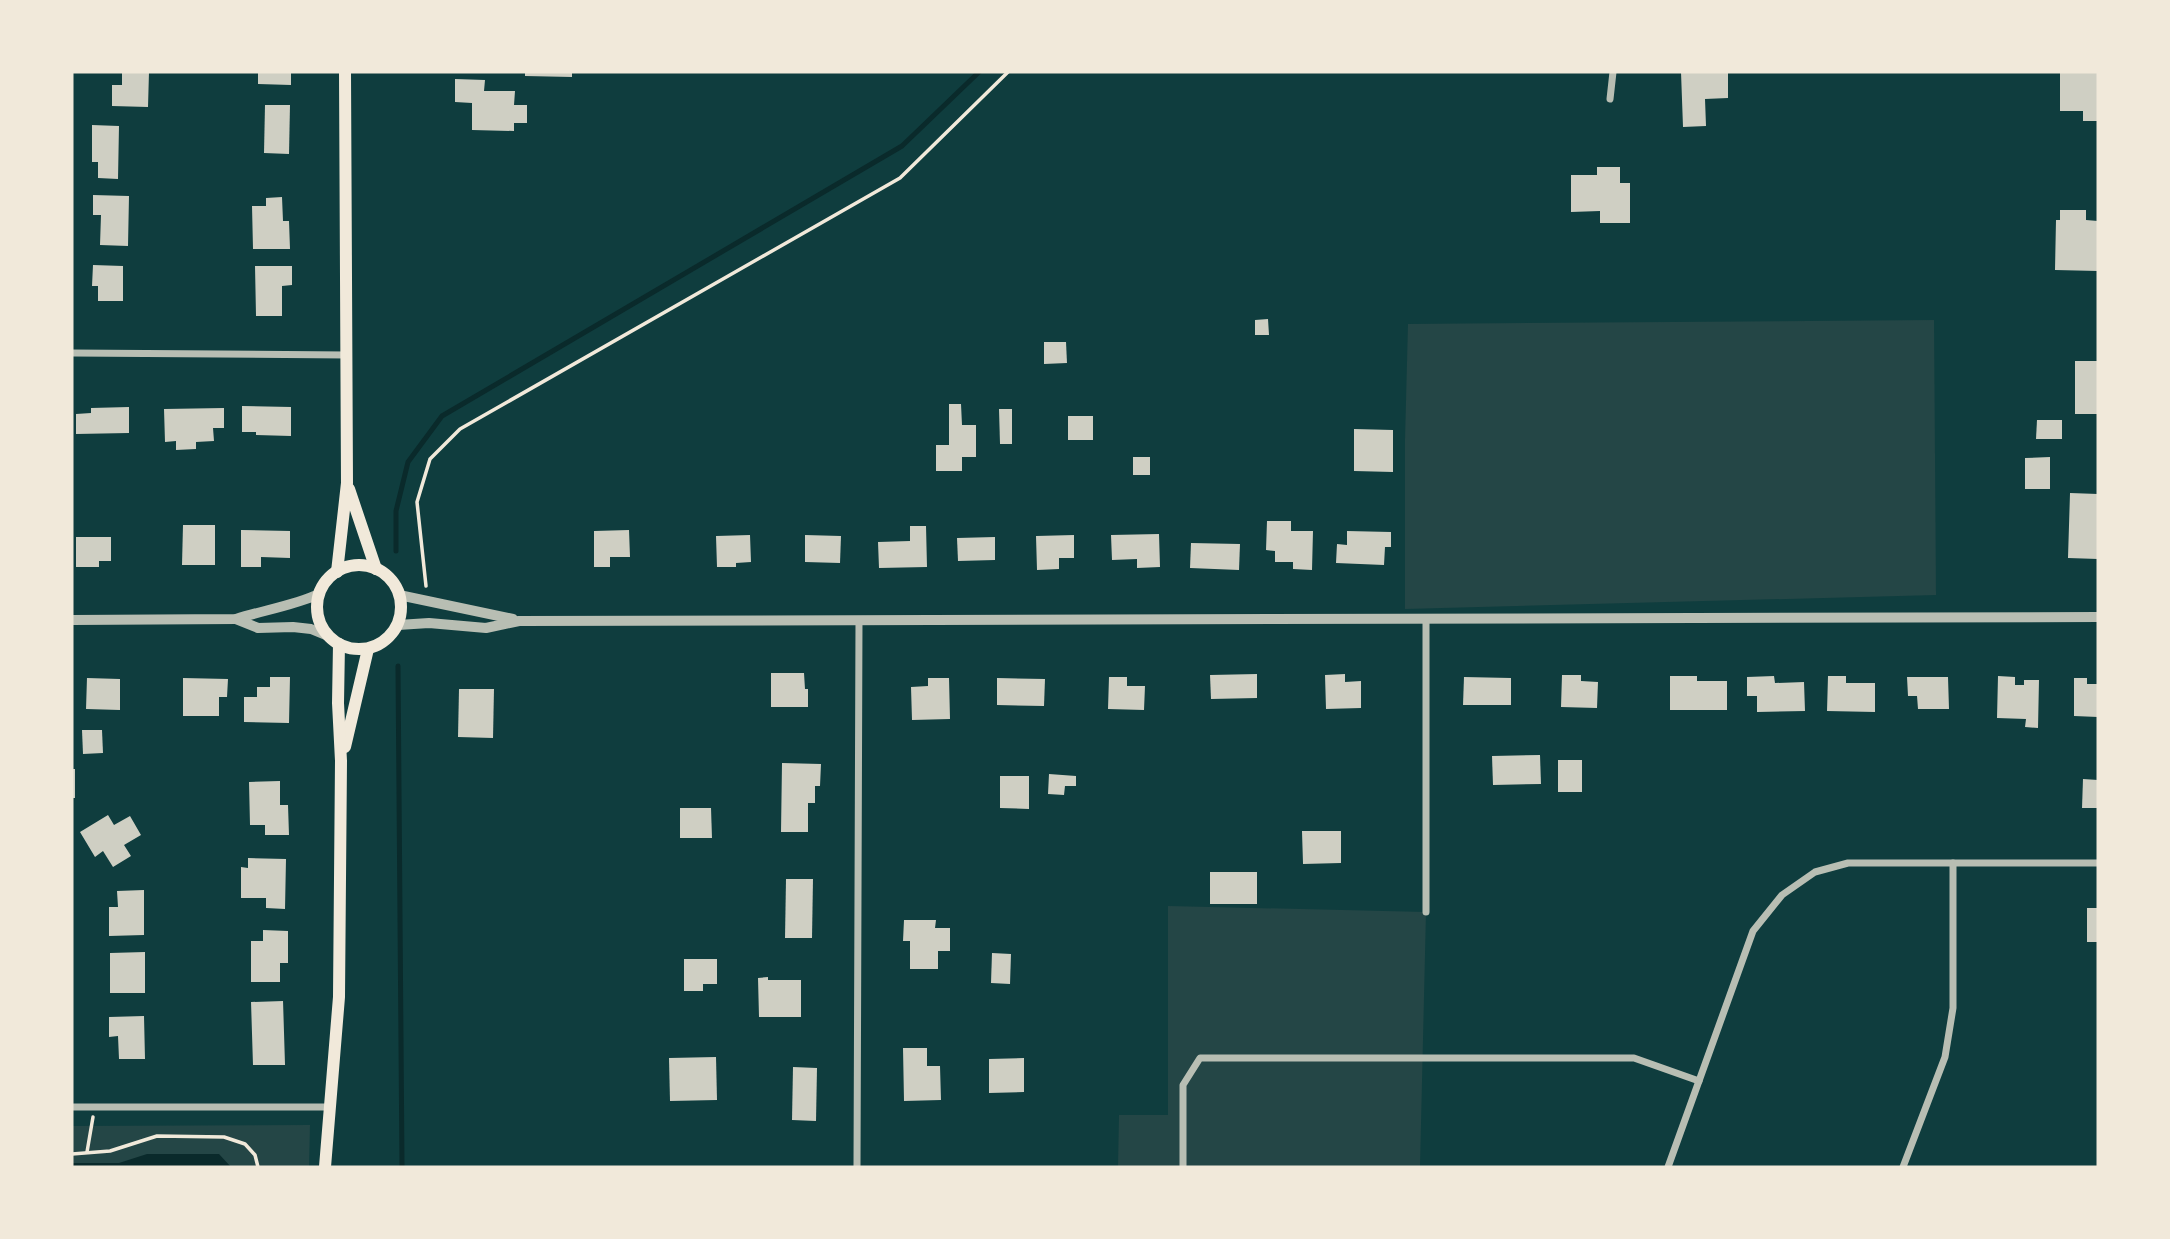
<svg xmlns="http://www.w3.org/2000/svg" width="2170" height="1239" viewBox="0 0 2170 1239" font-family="Raleway,sans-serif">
<rect width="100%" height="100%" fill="#0f3d3e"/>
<!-- green -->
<g fill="#244646">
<path d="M1934,320l2,275 -531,14v-169l3,-116z"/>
<path d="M1168,906l258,6 -6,255h-302l1,-52h49z"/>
<path d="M310,1125l-1,42h-237v-41z"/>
</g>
<!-- water -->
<path fill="#0a2a2b" d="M147,1154h72l12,13h-159v-4h47z"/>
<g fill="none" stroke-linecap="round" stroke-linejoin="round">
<!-- stream -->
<g stroke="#0a2a2b" stroke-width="5">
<path d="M396,551v-40l12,-49 34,-46 460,-270 77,-74"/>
<path d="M398,666l4,501"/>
</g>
</g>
<!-- building -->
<g fill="#cfcfc3">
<path d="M122,72h27l-1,35 -36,-1v-21h10z"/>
<path d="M258,72h33v13l-33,-1z"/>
<path d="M525,72h47v5l-47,-1z"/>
<path d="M1681,72h47v26l-23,1 1,27 -23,1z"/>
<path d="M2060,72h38v49h-15v-10h-23z"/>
<path d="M455,79l30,1 -1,11h31l-1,14h13v18h-13v8l-42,-1v-27l-17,-1z"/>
<path d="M265,105h25l-1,49 -25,-1z"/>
<path d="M92,125l27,1 -1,53 -20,-1v-16h-6z"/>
<path d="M1597,167h23v16h10v40h-30v-12l-29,1v-37h26z"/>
<path d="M93,195l36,1 -1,50 -28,-1 1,-30h-8z"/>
<path d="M282,197l1,24h6l1,28h-37l-1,-43h14v-8z"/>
<path d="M2060,210h26v10l12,1v50l-43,-1 1,-50h4z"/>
<path d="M93,265l30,1v35h-25v-15h-6z"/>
<path d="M255,266h37v19l-10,1v30h-26z"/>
<path d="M1268,319l1,16h-14v-15z"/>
<path d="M1044,342h22l1,21 -23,1z"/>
<rect x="2075" y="361" width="23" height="53"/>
<path d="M949,404h12l1,21h14v32h-14v14h-26v-26h13z"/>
<path d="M242,406l49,1v29l-35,-1v-3h-14z"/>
<path d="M129,407v26l-53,1v-20l15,-1v-5z"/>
<path d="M224,408v20h-11l1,13 -18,1v7l-20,1v-9l-11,1 -1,-33z"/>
<path d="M999,409h13v35h-12z"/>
<rect x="1068" y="416" width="25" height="24"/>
<path d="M2037,420h25v19h-26z"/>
<path d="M1354,429l39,1v42l-39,-1z"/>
<rect x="1133" y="457" width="17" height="18"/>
<path d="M2050,457v32h-25v-31z"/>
<path d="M2070,493l28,1v65l-30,-1z"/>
<path d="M1267,521h24v10h22l-1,39 -19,-1v-7h-18v-11l-9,-1z"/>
<path d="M183,525h32v40h-33z"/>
<path d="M910,526h16l1,41 -48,1 -1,-26 32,-1z"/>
<path d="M241,530l49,1v27l-29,-1v10h-20z"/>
<path d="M629,530l1,27h-20v10h-16v-36z"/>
<path d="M1347,531l44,1v15h-6l-1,18 -48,-2 1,-19 10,1z"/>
<path d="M1159,534l1,33 -23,1v-9l-25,1 -1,-25z"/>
<path d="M750,535l1,27 -15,1v4h-19l-1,-31z"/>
<path d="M805,535l36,1 -1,27 -35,-1z"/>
<path d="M1074,535v23h-15v11l-22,1 -1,-34z"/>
<path d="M76,537h35v24h-12v6h-23z"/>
<path d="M995,537v23l-37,1 -1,-23z"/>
<path d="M1191,543l49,1 -1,26 -49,-2z"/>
<path d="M771,673h33l1,16h3v18h-37z"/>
<path d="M1257,674v24l-46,1 -1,-24z"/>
<path d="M1345,674v8l16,-1v27l-35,1 -1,-34z"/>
<path d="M1562,675h19v6l17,1 -1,26 -36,-1z"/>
<path d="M1670,676h27v5h30v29h-57z"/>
<path d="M1774,676l1,7 29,-1 1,29 -48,1v-16h-10v-19z"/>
<path d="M1828,676h18v7h29v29l-48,-1z"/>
<path d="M1998,676l17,1v8h9v-5h15l-1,48 -13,-1 1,-8 -29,-1z"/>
<path d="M270,677h20l-1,46 -45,-1v-25h13v-10h13z"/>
<path d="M1109,677h18v9h18l-1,24 -36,-1z"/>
<path d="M1464,677l47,1v27h-48z"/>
<path d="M1907,677h41l1,32h-31l-1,-13h-9z"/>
<path d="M87,678l33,1v31l-34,-1z"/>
<path d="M183,678l45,1 -1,18h-8v19h-36z"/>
<path d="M928,678h21l1,41 -38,1 -1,-33 17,-1z"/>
<path d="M997,678l48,1 -1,27 -47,-1z"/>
<path d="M2074,678h13v6h11v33l-24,-1z"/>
<path d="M459,689h35l-1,49 -35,-1z"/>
<path d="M82,730h20l1,23 -20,1z"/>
<path d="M1540,755l1,29 -48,1 -1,-29z"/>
<rect x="1558" y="760" width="24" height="32"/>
<path d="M782,763l39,1 -1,22h-5v17h-7v29h-27z"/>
<rect x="72" y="769" width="3" height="29"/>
<path d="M1049,774l27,2v10h-11l-1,9 -16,-1z"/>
<path d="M1000,776h29v33l-29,-1z"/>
<path d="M2083,779l15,1v28h-16z"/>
<path d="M280,781v24h8l1,30h-24v-10h-15l-1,-43z"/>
<path d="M680,808h31l1,30h-32z"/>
<path d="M108,815l6,10 16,-9 11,19 -17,10 7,11 -18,11 -10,-16 -8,6 -15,-25z"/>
<path d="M1302,831h39v32l-38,1z"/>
<path d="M248,858l38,1 -1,50 -19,-1v-10h-25v-31l7,1z"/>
<rect x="1210" y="872" width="47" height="32"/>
<path d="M786,879h27l-1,59h-27z"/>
<path d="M144,890v45l-35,1v-29h9l-1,-16z"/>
<rect x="2087" y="908" width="11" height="34"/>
<path d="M904,920h32l-1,8h15v23h-12v18h-28v-28h-7z"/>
<path d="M263,930l25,1v32h-8v19h-29v-41h12z"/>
<path d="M145,952v41h-35v-40z"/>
<path d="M992,953l19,1 -1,30 -19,-1z"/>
<path d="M684,959h33v25h-14v7h-19z"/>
<path d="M768,977v3h33v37h-42l-1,-39z"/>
<path d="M283,1001l2,64h-32l-2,-63z"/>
<path d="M144,1016l1,43h-26l-1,-23 -9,1v-20z"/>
<path d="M903,1048h24v18h13l1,34 -37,1z"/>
<path d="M716,1057l1,43 -47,1 -1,-43z"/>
<path d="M1024,1058v34l-35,1v-34z"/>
<path d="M793,1067l24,1 -1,53 -24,-1z"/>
</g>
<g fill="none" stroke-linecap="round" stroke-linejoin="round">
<!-- path -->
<g stroke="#f1e9da" stroke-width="3.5">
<path d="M426,586l-9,-84 13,-43 30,-30 440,-251 108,-106"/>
<path d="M87,1152l6,-35"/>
<path d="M72,1154l38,-3 47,-15 67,1 21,7 10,11 3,12"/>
</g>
<!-- minor -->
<g stroke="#b8beb3" stroke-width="7">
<path d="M1610,99l3,-27"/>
<path d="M72,353l275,2"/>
<path d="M1426,620v292"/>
<path d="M72,1107h258"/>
<path d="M857,1167l2,-547"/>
<path d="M1183,1167v-82l17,-27h434l65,23"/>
<path d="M1668,1167l85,-236 29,-36 33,-23 33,-9h250"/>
<path d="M1903,1167l42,-110 8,-49v-145"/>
</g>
<!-- tertiary -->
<g stroke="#b8beb3" stroke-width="10">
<path d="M399,595l114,24"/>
<path d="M236,619l22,9 35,-1 18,2 17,7"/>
<path d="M72,620l164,-1c28,-9 56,-13 83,-25"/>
<path d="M398,625l31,-2 57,5 33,-7 1579,-4"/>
</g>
<!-- secondary -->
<g stroke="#f1e9da" stroke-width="12">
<path d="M349,489l27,80"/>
<circle cx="359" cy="607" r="42"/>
<path d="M337,572l10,-89 -2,-411"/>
<path d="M345,747l23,-98"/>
<path d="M325,1167l14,-170 2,-236 -3,-58 1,-59"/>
</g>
</g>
<!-- border -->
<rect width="2170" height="1239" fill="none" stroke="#f1e9da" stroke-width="147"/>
</svg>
